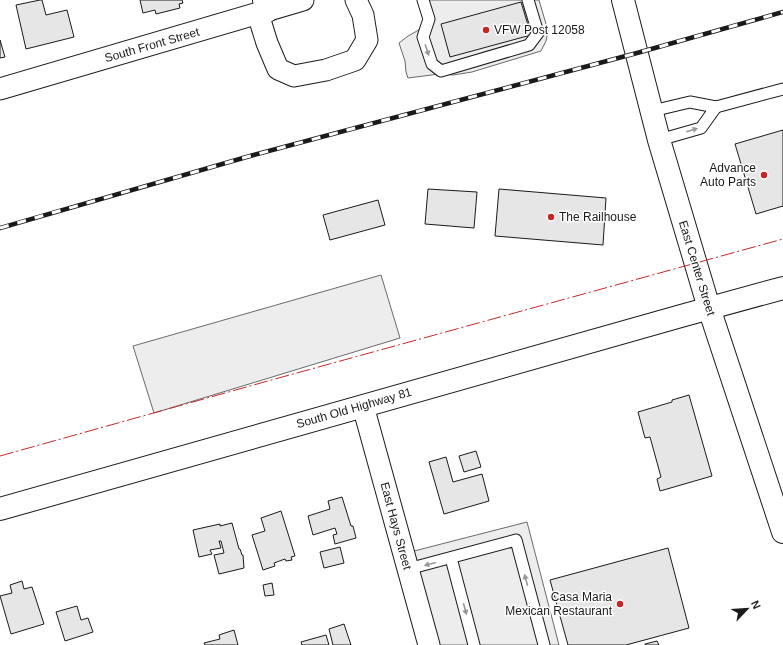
<svg xmlns="http://www.w3.org/2000/svg" width="783" height="645" viewBox="0 0 783 645" font-family="Arial,sans-serif">
<rect width="100%" height="100%" fill="#fff"/>
<!-- parking -->
<g fill="#ededed" stroke="#6a6a6a">
<path d="M419,0h120l9,31 -2,10 -5,10 -69,21 -19,3 -14,-1 -31,4 -2,-6 -1,-11 -6,-18 9,-7 9,-5 4,-3 4,-9z"/>
<path d="M381,275l19,63 -246,75 -21,-67z"/>
<path d="M527,522l32,123h-120l-25,-94z"/>
</g>
<!-- building -->
<g fill="#e6e6e6" stroke="#1a1a1a">
<path d="M40,0h2l4,15 21,-5 7,27 -48,12 -10,-44z"/>
<path d="M140,0h42l1,3 -4,1 1,4 -24,6 -1,-4 -12,3z"/>
<path d="M521,2l10,33 -81,22 -9,-33z"/>
<path d="M0,40l5,17 -5,1z"/>
<path d="M783,130v76l-27,8 -21,-70z"/>
<path d="M428,189l49,3 -3,36 -49,-4z"/>
<path d="M499,189l107,9 -3,47 -108,-9z"/>
<path d="M378,200l7,25 -55,15 -7,-25z"/>
<path d="M689,395l23,81 -52,15 -3,-12 4,-2 -11,-40 -5,1 -7,-26 34,-10v-2z"/>
<path d="M476,451l5,16 -17,5 -5,-16z"/>
<path d="M446,457l7,25 29,-8 7,27 -45,13 -15,-52z"/>
<path d="M342,497l9,29h2l3,12 -21,6 -2,-9 4,-1 -2,-6 -22,7 -5,-19 22,-7 -2,-8z"/>
<path d="M281,511l14,45 -4,1 1,3 -6,1 -1,-2 -11,4 1,3 -12,4 -11,-35 13,-4 -4,-13z"/>
<path d="M232,523l7,26h1l2,6h1l1,13 -25,6 -5,-19 10,-2 -3,-12h-2l2,7 -11,2 2,4 -13,3 -6,-27 27,-6v2z"/>
<path d="M340,547l4,16 -20,5 -4,-16z"/>
<path d="M668,548l21,80 -63,17h-58l-18,-65z"/>
<path d="M22,581l2,8 8,-2 12,37 -33,10 -11,-38 12,-3 -2,-8z"/>
<path d="M272,583l2,12 -9,1 -2,-11z"/>
<path d="M77,606l4,14 7,-2 5,14 -28,9 -9,-29z"/>
<path d="M344,624l7,21h-18l-4,-16z"/>
<path d="M234,630l4,15h-33l-1,-2 16,-4 -1,-4z"/>
<path d="M326,635l3,10h-27l-1,-3z"/>
<path d="M657,641l2,4h-14v-1z"/>
</g>
<g fill="none" stroke-linecap="round" stroke-linejoin="round">
<defs>
<g id="lane">
<path d="M423,0l6,19 -6,18 9,27 9,7 88,-26 9,-12 -10,-33"/>
<path d="M652,111l38,-9 26,5 67,-18"/>
<path d="M659,140l42,-12 15,-21"/>
<path d="M451,558l23,87"/>
<path d="M408,569l108,-29 28,105"/>
</g>
<g id="street">
<path d="M258,14l9,29 11,26 16,7 32,-6 29,-10 12,-20 -4,-25 -7,-15"/>
<path d="M0,89l303,-89"/>
<path d="M363,406l66,239"/>
</g>
<g id="secondary">
<path d="M264,0l3,11"/>
<path d="M623,0l36,140 50,168 74,224"/>
<path d="M0,509l681,-193 102,-28"/>
</g>
</defs>
<!-- lane casing -->
<use href="#lane" stroke="#1a1a1a" stroke-width="13"/>
<!-- street casing -->
<use href="#street" stroke="#1a1a1a" stroke-width="23"/>
<!-- secondary casing -->
<use href="#secondary" stroke="#1a1a1a" stroke-width="24"/>
<!-- lane -->
<use href="#lane" stroke="#fff" stroke-width="11"/>
<!-- street -->
<use href="#street" stroke="#fff" stroke-width="21"/>
<!-- secondary -->
<use href="#secondary" stroke="#fff" stroke-width="22"/>
<defs>
<path id="rail" d="M0,228l250,-72 387,-103 146,-41"/>
</defs>
<!-- rail casing -->
<use href="#rail" stroke="#1a1a1a" stroke-width="4.5"/>
<!-- rail -->
<use href="#rail" stroke="#fff" stroke-width="3" stroke-dasharray="9" stroke-linecap="butt"/>
<!-- power -->
<path stroke="#c62828" stroke-width="1" stroke-dasharray="14 3 2 3" stroke-linecap="butt" d="M0,456l275,-77 508,-140"/>
</g>
<!-- one-way arrows -->
<defs><path id="oneway-solid" d="M-6-.8H1V-3.2L6.5 0L1 3.2V.8H-6Z"/></defs>
<g fill="#989898">
<use href="#oneway-solid" transform="translate(427 50) rotate(72)"/>
<use href="#oneway-solid" transform="translate(692 130) rotate(-16)"/>
<use href="#oneway-solid" transform="translate(430 564) rotate(165)"/>
<use href="#oneway-solid" transform="translate(526 580) rotate(-105)"/>
<use href="#oneway-solid" transform="translate(465 609) rotate(75)"/>
</g>
<!-- markers -->
<g fill="#c62828" stroke="#fff" stroke-width="1.5">
<circle cx="486" cy="30" r="4"/>
<circle cx="764" cy="175" r="4"/>
<circle cx="551" cy="217" r="4"/>
<circle cx="620" cy="604" r="4"/>
</g>
<g text-anchor="middle" dominant-baseline="central" stroke-width="3" stroke-linejoin="round" paint-order="stroke">
<!-- poi labels -->
<g font-size="12" fill="#1a1a1a" stroke="#fff" text-anchor="start">
<text x="494" y="30">VFW Post 12058</text>
<text x="756" y="168" text-anchor="end">Advance<tspan x="756" dy="14">Auto Parts</tspan></text>
<text x="559" y="217">The Railhouse</text>
<text x="612" y="597" text-anchor="end">Casa Maria<tspan x="612" dy="14">Mexican Restaurant</tspan></text>
</g>
<!-- street labels -->
<g font-size="12" fill="#1a1a1a" stroke="#fff">
<text transform="translate(152 45) rotate(-16)">South Front Street</text>
<text transform="translate(697 268) rotate(73)">East Center Street</text>
<text transform="translate(354 408) rotate(-16)">South Old Highway 81</text>
<text transform="translate(396 526) rotate(75)">East Hays Street</text>
</g>
</g>
<!-- north arrow -->
<g transform="translate(747 609) rotate(65)" stroke="#ffffff" stroke-width="3" paint-order="stroke">
<path d="M0-3L7 15L0 10L-7 15Z" fill="#1a1a1a"/>
<text y="-6" font-size="11" font-weight="bold" text-anchor="middle" fill="#1a1a1a">N</text>
</g>
</svg>
